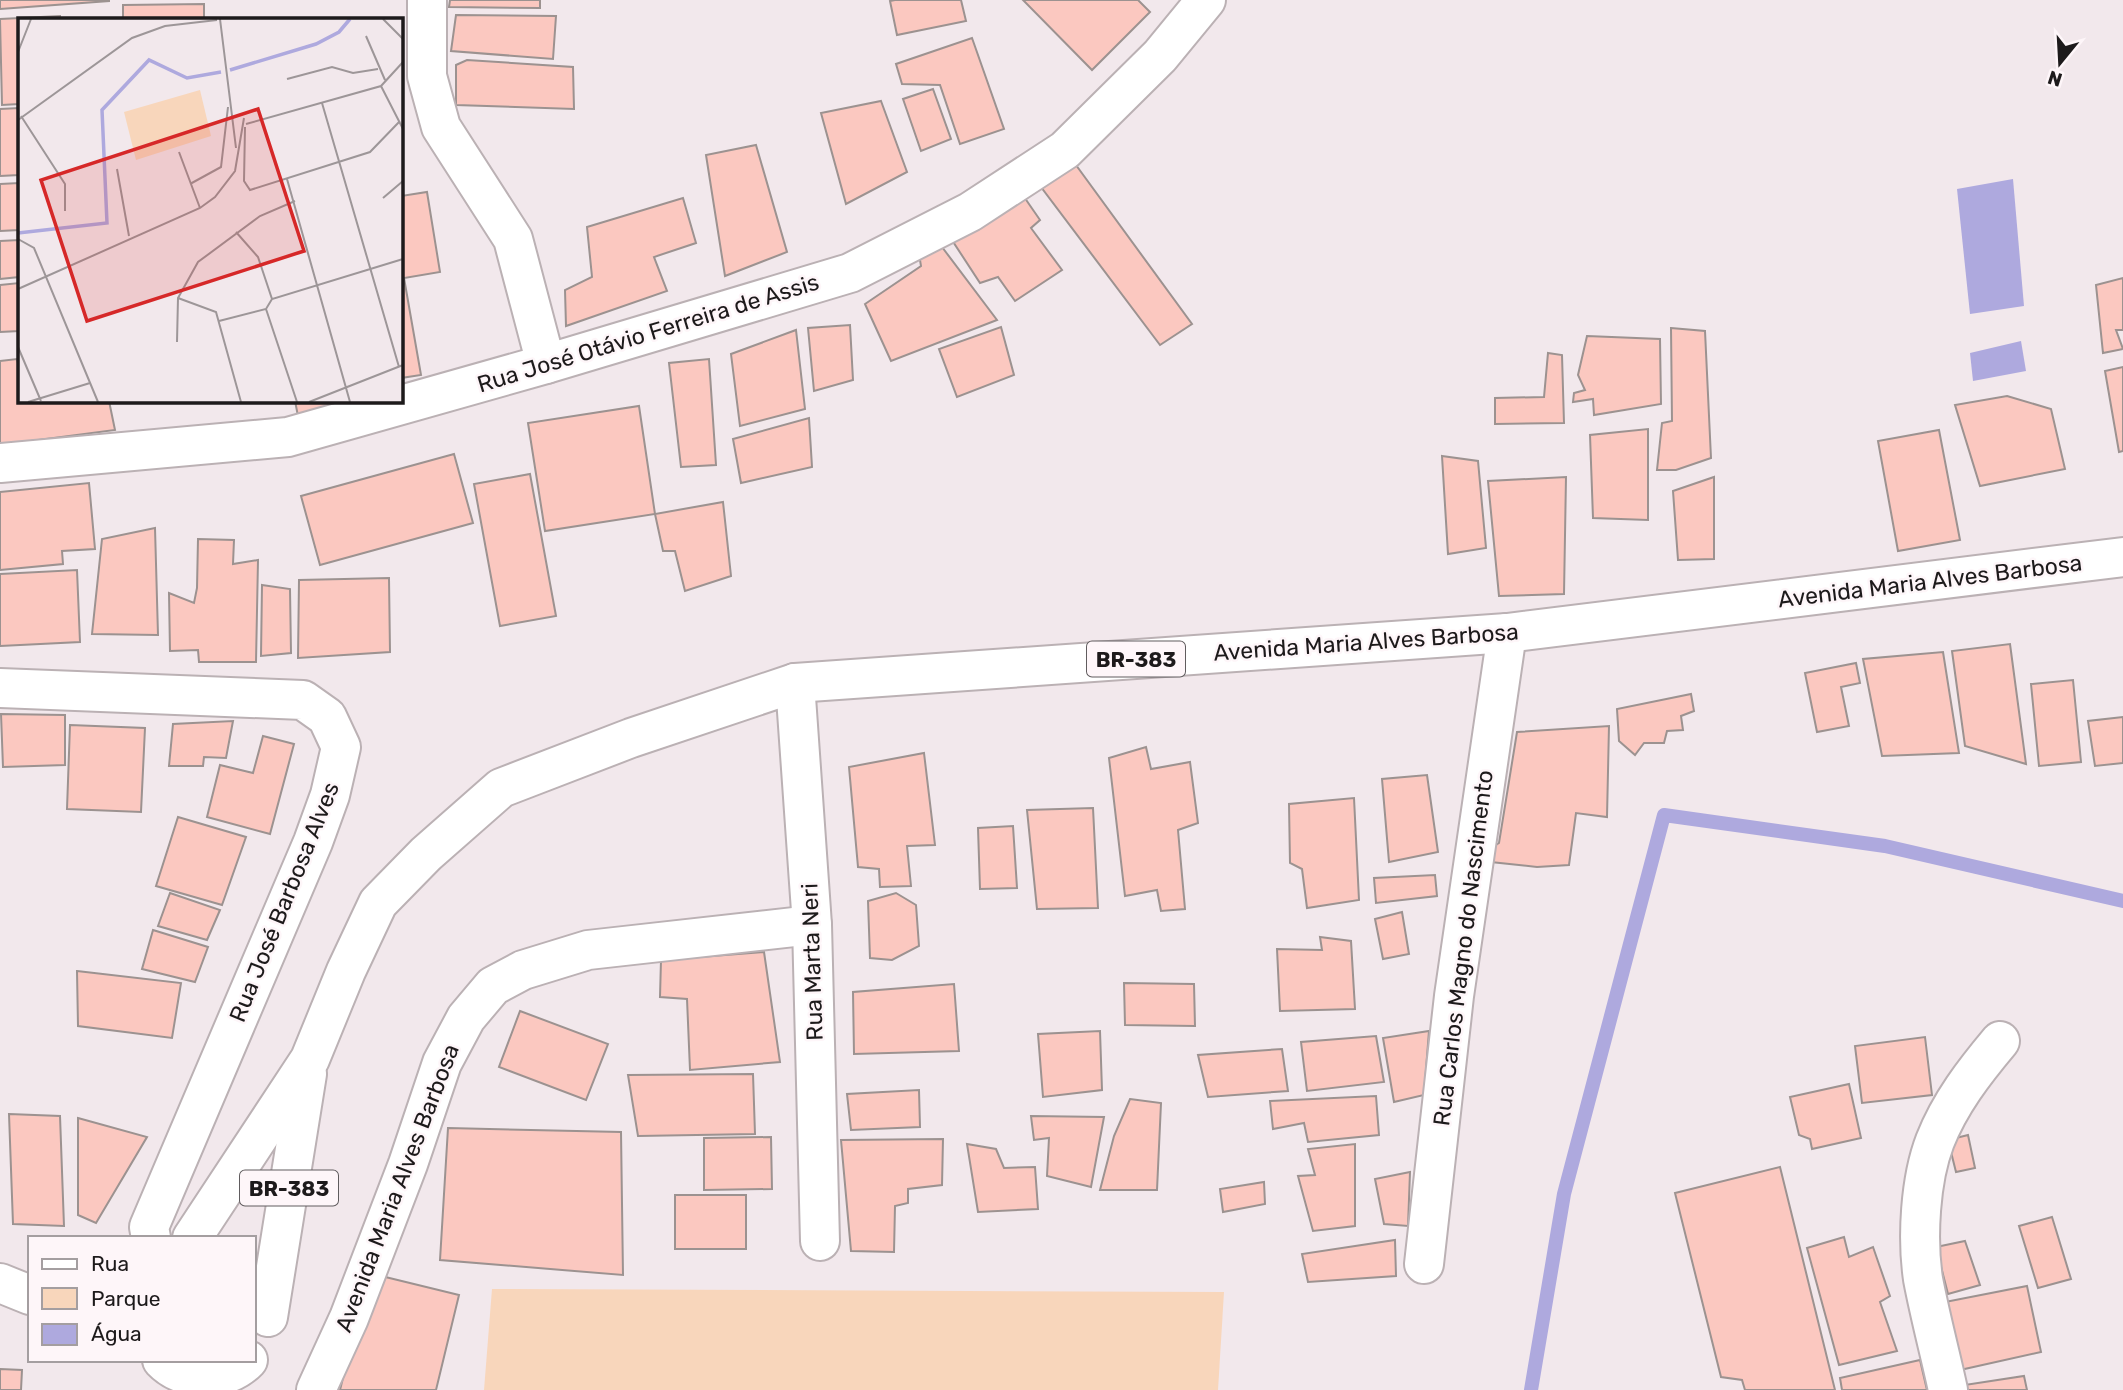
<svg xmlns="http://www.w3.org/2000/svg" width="2123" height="1390" viewBox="0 0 2123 1390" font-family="Rubik,sans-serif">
<rect width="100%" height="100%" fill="#f2e8ec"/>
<!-- green -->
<path fill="#f8d6bb" d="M492,1289l732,3 -6,98h-734z"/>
<!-- water -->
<g fill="#aea9de">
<path d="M2013,179l11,127 -54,8 -13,-125z"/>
<path d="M2021,341l5,30 -53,10 -3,-28z"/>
</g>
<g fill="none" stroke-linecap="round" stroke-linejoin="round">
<!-- stream -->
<path stroke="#aea9de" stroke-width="14" d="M1531,1390l33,-196 100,-379 221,31 238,55"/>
</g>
<!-- building -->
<g fill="#fbc8c0" stroke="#9c9290" stroke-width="2">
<path d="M0,0h109v1l-109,8z"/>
<path d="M450,0h90v8l-91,-1z"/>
<path d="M895,0h66l5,21 -69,14 -7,-34z"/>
<path d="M1023,0h115l12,12 -58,58z"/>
<path d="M204,4v15h-81v-14z"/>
<path d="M456,15l100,1 -3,43 -102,-8z"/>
<path d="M60,16v3h-41v85l-17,1 -2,-86z"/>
<path d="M972,38l32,91 -44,15 -20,-59 -38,-1 -6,-20z"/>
<path d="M467,60l106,7 1,42 -118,-4v-40z"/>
<path d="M933,89l18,50 -30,12 -18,-52z"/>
<path d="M881,101l26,71 -61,32 -25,-91z"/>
<path d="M19,108v67l-19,1v-67z"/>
<path d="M756,145l31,107 -62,24 -19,-121z"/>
<path d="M1065,150l127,174 -32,21 -122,-162z"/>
<path d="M19,183v47l-19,1v-47z"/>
<path d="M1020,191l20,29 -9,8 31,42 -47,31 -17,-24 -18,6 -32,-49z"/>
<path d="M427,192l13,80 -36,6 17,97 -20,3v-182z"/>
<path d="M683,198l13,45 -42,14 13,34 -101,35 -1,-36 27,-13 -5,-50z"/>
<path d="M19,240v37l-19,2v-38z"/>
<path d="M942,247l55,73 -106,41 -26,-57 56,-38 -2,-12z"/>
<path d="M2123,278v52h-7l7,19 -20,4 -7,-68z"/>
<path d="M19,283v48l-19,1v-47z"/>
<path d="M850,325l3,55 -39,11 -6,-63z"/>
<path d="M1001,327l13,48 -57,22 -18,-48z"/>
<path d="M1671,328l34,3 6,127 -35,12h-19l5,-47 10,-2z"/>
<path d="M796,330l9,79 -65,17 -9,-72z"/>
<path d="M1587,336l73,3 1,65 -67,11 -1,-16 -20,3 1,-9 11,-3 -7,-15z"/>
<path d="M1548,353l14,2 2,68 -69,1v-26l49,-1z"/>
<path d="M17,359l2,8v34h90l6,29 -115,15v-84z"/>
<path d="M709,359l7,106 -35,2 -12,-104z"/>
<path d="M2123,367v84l-4,1 -14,-81z"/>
<path d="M2007,396l44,13 14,60 -85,17 -25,-81z"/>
<path d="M295,401h59l-56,15z"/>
<path d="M639,406l16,108 -110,17 -17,-108z"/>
<path d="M809,418l3,49 -71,16 -8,-44z"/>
<path d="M1648,429v91l-55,-2 -3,-83z"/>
<path d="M1939,430l21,110 -62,11 -20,-110z"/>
<path d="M454,454l19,69 -153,42 -19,-69z"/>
<path d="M1442,456l36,5 8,87 -38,6z"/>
<path d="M530,474l26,142 -56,10 -26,-142z"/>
<path d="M1566,477l-2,117 -65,2 -11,-115z"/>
<path d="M1714,477v82l-36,1 -5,-69z"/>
<path d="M89,483l6,66 -33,2 1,13 -63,6v-78z"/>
<path d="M723,502l8,74 -46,15 -10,-40h-12l-8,-37z"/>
<path d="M155,528l3,107 -66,-1 10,-95z"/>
<path d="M198,539l36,1 -1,24 25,-4 -2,102h-57l-1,-12 -28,1 -1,-58 25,10 3,-15z"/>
<path d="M77,570l3,72 -80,4v-72z"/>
<path d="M389,578l1,74 -92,6 1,-78z"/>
<path d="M262,585l28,4 1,64 -30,3z"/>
<path d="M2010,644l16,120 -61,-18 -13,-95z"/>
<path d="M1943,652l16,101 -77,3 -19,-97z"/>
<path d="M1856,663l4,20 -19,4 8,39 -32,6 -12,-59z"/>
<path d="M2073,680l8,82 -42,4 -8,-82z"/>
<path d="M1691,694l3,17 -13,5 2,14 -16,1 -3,12h-20l-9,12 -16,-14 -2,-32z"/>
<path d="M1,714l64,1v50l-62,2z"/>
<path d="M2123,717v46l-28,3 -7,-45z"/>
<path d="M233,721l-7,37 -22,-1 -1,9h-34l4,-42z"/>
<path d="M70,725l75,3 -4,84 -74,-3z"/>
<path d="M1609,726l-2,91 -31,-4 -7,52 -32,2 -65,-7 27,-17 18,-111z"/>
<path d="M263,736l31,8 -24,90 -63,-17 13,-52 33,8z"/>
<path d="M1146,747l5,22 39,-7 8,61 -20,7 7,79 -24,2 -4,-21 -32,6 -16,-138z"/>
<path d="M924,753l11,92 -28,1 4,40 -31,1 -1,-18 -21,-2 -9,-100z"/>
<path d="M1427,775l11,77 -49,10 -7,-83z"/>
<path d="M1354,798l5,102 -52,8 -5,-39 -12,-6 -1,-59z"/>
<path d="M1093,808l5,100 -61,1 -10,-99z"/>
<path d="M178,817l68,20 -24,68 -66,-19z"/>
<path d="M1013,826l4,62 -37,1 -2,-61z"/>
<path d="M1435,875l2,21 -61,7 -2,-25z"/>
<path d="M170,893l50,17 -13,30 -49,-14z"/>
<path d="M896,893l20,12 3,41 -27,14 -22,-2 -2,-57z"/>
<path d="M1402,912l7,42 -26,5 -8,-40z"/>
<path d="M153,930l55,17 -13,35 -53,-13z"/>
<path d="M1320,937l31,4 4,68 -75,2 -3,-62 45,1z"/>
<path d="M764,952l16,110 -90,8 -3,-71 -27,-2 1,-37z"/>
<path d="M77,971l104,12 -9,55 -94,-12z"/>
<path d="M1124,983l70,1 1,42 -70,-1z"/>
<path d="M954,984l5,67 -105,3 -1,-62z"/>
<path d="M520,1011l88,33 -22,56 -87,-33z"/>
<path d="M1100,1031l2,59 -59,7 -5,-63z"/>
<path d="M1429,1031l-5,64 -30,7 -11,-64z"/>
<path d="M1376,1036l8,46 -77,9 -6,-49z"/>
<path d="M1925,1037l7,58 -70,8 -7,-57z"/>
<path d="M1282,1049l6,42 -80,6 -10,-42z"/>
<path d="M753,1074l2,60 -117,2 -10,-61z"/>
<path d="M1849,1084l12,54 -49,11 -2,-10 -11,-4 -9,-38z"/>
<path d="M919,1090l1,37 -69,3 -4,-36z"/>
<path d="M1376,1096l3,39 -71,7 -4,-19 -31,6 -3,-28z"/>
<path d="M1130,1099l31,4 -4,87h-57l14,-54z"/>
<path d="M9,1114l51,2 4,110 -51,-2z"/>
<path d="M1031,1116l73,1 -13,70 -44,-11 2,-38 -15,2z"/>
<path d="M78,1118l69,19 -51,86 -18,-8z"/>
<path d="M448,1128l173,4 2,143 -183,-15z"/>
<path d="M1968,1135l7,33 -19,4 -8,-32z"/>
<path d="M771,1137l1,52 -68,1v-52z"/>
<path d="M943,1139l-1,46 -34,4v14l-13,3 -1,46 -43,-1 -10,-111z"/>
<path d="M967,1144l29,5 8,19 31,-1 3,42 -60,3z"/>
<path d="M1355,1144v82l-42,5 -15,-55 17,-1 -7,-26z"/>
<path d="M1780,1167l55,223h-90l-3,-10 -21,-3 -46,-184z"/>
<path d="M1410,1172l-2,54 -24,-2 -9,-45z"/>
<path d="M1264,1182l1,22 -42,8 -3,-23z"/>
<rect x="675" y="1195" width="71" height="54"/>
<path d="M2052,1217l19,62 -33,9 -19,-62z"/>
<path d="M1844,1237l5,20 24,-10 17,49 -10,6 17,49 -58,14 -32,-117z"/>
<path d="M1395,1240l1,36 -88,6 -6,-28z"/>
<path d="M1965,1241l15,44 -32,9 -12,-47z"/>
<path d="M369,1273l90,22 -23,95h-96z"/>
<path d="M2027,1286l14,66 -81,18 -15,-68z"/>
<path d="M1920,1360l7,30h-85l-2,-12z"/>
<path d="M0,1369l22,1 -1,20h-21z"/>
<path d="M2024,1376l3,14h-68l-1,-4z"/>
</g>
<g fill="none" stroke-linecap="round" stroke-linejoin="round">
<defs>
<g id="street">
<path d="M427,0v76l14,51 72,112 33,125"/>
<path d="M0,463l288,-26 258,-73 304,-91 120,-61 95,-62 95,-94 46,-56"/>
<path d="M795,683l17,242 8,316"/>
<path d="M0,688l303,12 24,17 14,30 -11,48 -17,47 -164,385 2,11"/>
<path d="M1424,1264l30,-268 53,-363"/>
<path d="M316,1390l33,-72 59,-154 34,-101 24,-45 27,-32 30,-16 65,-20 224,-25"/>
<path d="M1948,1390c-8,-37 -18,-74 -25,-111 -6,-41 -3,-99 12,-138 15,-38 39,-69 65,-100"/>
</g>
<g id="highway">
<path d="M192,1238l118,-179 36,-88 32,-68 48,-49 75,-66 130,-50 164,-55 712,-50 616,-76"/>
<path d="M0,1283l30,12"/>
<path d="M268,1317l39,-243"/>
<path d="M162,1360c22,23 64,23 86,0"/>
</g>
</defs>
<!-- street casing -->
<use href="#street" stroke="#bbb1b4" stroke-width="42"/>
<!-- highway casing -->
<use href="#highway" stroke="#bbb1b4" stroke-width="42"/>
<!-- street -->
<use href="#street" stroke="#fff" stroke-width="38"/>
<!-- highway -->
<use href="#highway" stroke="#fff" stroke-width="38"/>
</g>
<g text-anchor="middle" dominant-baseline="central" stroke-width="5" stroke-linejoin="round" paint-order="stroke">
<!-- shield labels -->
<g fill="#fef6f9" stroke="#605c5e" stroke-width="2">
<rect x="1087" y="641.5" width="98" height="35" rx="5"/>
<rect x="240" y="1170.5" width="98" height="35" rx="5"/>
</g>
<g font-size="21" font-weight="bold" fill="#1d1a1b">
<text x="1136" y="659">BR-383</text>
<text x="289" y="1188">BR-383</text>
</g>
<!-- street labels -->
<g font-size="23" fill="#1d1a1b" stroke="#fef6f9">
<text transform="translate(648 333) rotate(-17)">Rua José Otávio Ferreira de Assis</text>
<text transform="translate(1930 581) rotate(-7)">Avenida Maria Alves Barbosa</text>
<text transform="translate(1366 642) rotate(-4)">Avenida Maria Alves Barbosa</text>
<text transform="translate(284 902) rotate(-68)">Rua José Barbosa Alves</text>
<text transform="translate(1463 948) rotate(-83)">Rua Carlos Magno do Nascimento</text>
<text transform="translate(812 962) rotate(-92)">Rua Marta Neri</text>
<text transform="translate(397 1188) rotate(-69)">Avenida Maria Alves Barbosa</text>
</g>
</g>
<!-- overview -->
<g transform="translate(18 18)">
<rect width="385" height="385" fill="#f2e8ec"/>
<path d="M182,72l11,46 -75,24 -12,-48z" fill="#f8d6bb"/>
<path fill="none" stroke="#aea9de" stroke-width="3.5" d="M212,52l86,-26 23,-12 11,-13M0,215l89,-10 -5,-113 47,-50 38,18 34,-6"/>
<path fill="none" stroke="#9d9698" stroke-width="2" d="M202,1l16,129M365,1l20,20M348,18l19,44M0,34l13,-33M269,61l45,-12 21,6 25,-4M363,68l22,43M304,85l77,264M3,98l44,68v27M0,102l114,-82 33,-12 52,-6M228,106l135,-38 22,-24M227,109l-1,54 6,9 120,-38 30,-31M161,134l21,56M99,151l12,67M269,161l63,223M172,166l31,-17 7,-60M365,180l20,-17M218,214l22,25 14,42M0,221l16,9 64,154M0,271l182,-81 15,-11 20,-26 9,-53M160,280l38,14 25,90M248,291l31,93M201,303l47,-12 6,-10 131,-40M159,324l1,-44 20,-36 62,-46 35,-15M0,329l23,54M10,384l62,-19M291,384l94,-37"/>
<path fill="#d62828" fill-opacity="0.15" stroke="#d62828" stroke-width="3.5" d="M240,91l46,142 -217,70 -46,-141z"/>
<rect width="385" height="385" fill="none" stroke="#1d1a1b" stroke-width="3.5"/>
</g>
<!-- legend -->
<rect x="28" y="1236" width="228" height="126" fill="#fef6f9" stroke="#a49ea0" stroke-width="2"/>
<rect x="42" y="1259" width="35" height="10" fill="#ffffff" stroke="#a49ea0" stroke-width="2"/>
<text x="91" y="1271" font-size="21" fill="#1d1a1b">Rua</text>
<rect x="42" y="1288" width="35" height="21" fill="#f8d6bb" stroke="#a49ea0" stroke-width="2"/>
<text x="91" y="1306" font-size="21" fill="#1d1a1b">Parque</text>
<rect x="42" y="1324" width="35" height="21" fill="#aea9de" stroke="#a49ea0" stroke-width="2"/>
<text x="91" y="1341" font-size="21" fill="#1d1a1b">Água</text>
<!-- north arrow -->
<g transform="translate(2060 63) rotate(198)" stroke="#fef6f9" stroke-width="5" paint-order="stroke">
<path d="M0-5L12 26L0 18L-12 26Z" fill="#1d1a1b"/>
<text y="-10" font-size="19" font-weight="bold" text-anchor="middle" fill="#1d1a1b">N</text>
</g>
</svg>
